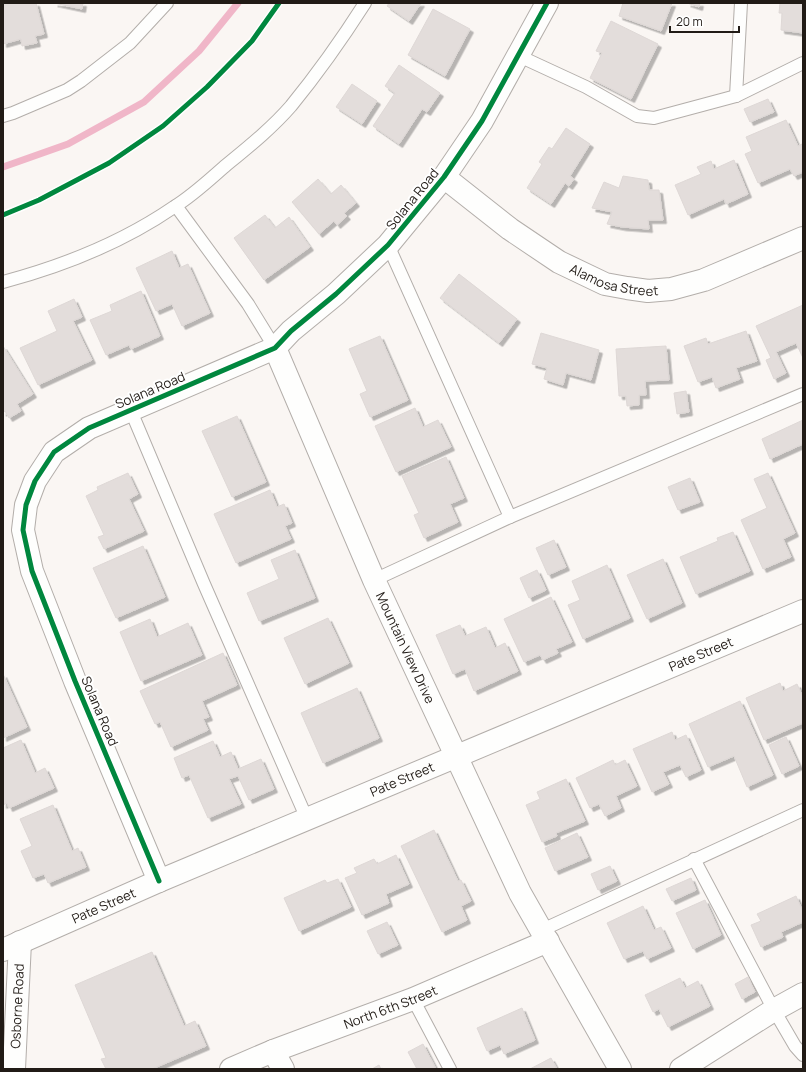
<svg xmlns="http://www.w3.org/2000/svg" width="806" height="1072" viewBox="0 0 806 1072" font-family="Manrope,sans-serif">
<defs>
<filter id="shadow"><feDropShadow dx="3.5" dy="3.5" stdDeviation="0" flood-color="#0004"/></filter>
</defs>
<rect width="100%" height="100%" fill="#faf6f3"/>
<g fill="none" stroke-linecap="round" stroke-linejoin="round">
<!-- stream -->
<path stroke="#f0b6c8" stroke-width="7" d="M3,167l65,-23 76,-42 55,-51 39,-48"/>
</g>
<!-- building -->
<g fill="#e3dddb" stroke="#ded8d6" filter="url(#shadow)">
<path d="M9,3h27l8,31 -9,2 2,7 -15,3 -1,-7 -18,5v-40z"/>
<path d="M54,3h29l-1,6z"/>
<path d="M389,3h32l-12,18 -22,-15z"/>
<path d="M623,3h49l-11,28 -42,-15z"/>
<path d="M687,3h13l-1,4z"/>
<path d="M780,3h23v30l-22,-3 1,-17h-3z"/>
<path d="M433,9l37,20 -25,47 -37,-21z"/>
<path d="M611,21l47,23 -27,55 -41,-21 12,-25 -6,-2z"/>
<path d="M399,65l41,28 -13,19 -5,-3 -23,35 -26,-18 22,-33 -10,-7z"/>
<path d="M352,84l25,17 -15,23 -26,-17z"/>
<path d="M768,99l6,13 -24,10 -6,-13z"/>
<path d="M786,120l12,26 4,-2 1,3v25l-9,4 -4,-7 -32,14 -13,-29 7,-3 -6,-14z"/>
<path d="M566,128l24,16 -20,32 4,3 -5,7 -4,-3 -14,21 -24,-16 15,-24 -3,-2 10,-15 3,2z"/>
<path d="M734,160l14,34 -22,10 -2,-5 -36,16 -13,-30 26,-11 -4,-7 14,-6 3,8z"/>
<path d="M623,176l25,4 1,10h10l4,30h-15l1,9 -27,-2 -15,-3 5,-12 -20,-4 12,-26 15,6z"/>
<path d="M318,179l13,15 10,-9 15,18 -12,10 3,3 -10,9 -3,-4 -15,13 -27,-32z"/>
<path d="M265,215l10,13 14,-11 21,30 -46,33 -30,-42z"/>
<path d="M172,251l7,17 9,-4 22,49 -28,13 -10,-22 -16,7 -20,-43z"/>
<path d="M459,274l58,45 -18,24 -59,-45z"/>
<path d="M141,291l19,45 -29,13 -2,-4 -23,10 -16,-35 22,-9 -2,-6z"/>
<path d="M74,299l8,18 -9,4 19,39 -54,25 -18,-37 37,-17 -9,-20z"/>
<path d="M803,305v53l-7,-15 -20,9 10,21 -12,6 -8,-19 5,-2 -15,-32z"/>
<path d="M746,331l11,30 -21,7 4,11 -24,9 -4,-11 -14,5 -14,-36 22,-8 2,6z"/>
<path d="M541,333l58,17 -8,30 -25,-7 -3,12 -19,-6 3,-11 -15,-4z"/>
<path d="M380,336l28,64 -38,17 -10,-23 7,-3 -18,-42z"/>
<path d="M3,346l30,48 -16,10 4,7 -12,7 -4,-7 -2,2z"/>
<path d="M666,346l3,34 -24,1 1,14h-7v10l-12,1 -1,-10h-7l-3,-47z"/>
<path d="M686,391l3,21 -12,2 -3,-21z"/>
<path d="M415,408l8,19 15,-7 13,27 -55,25 -21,-46z"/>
<path d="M237,416l29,66 -34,15 -30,-66z"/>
<path d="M803,420v24l-33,15 -8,-20z"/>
<path d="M446,457l18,41 -14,6 8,18 -34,16 -10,-23 5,-2 -17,-37z"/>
<path d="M128,473l10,21 -9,5 15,32 -40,18 -6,-12 6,-2 -18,-39 12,-6 -1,-3z"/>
<path d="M768,473l27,60 -12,6 8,18 -28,12 -22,-49 26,-12 -13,-29z"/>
<path d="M690,478l10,24 -22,8 -10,-23z"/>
<path d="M270,490l7,17 7,-3 8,19 -7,3 6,13 -55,24 -22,-49z"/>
<path d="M733,532l17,39 -54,23 -16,-37 38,-16 -1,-3z"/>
<path d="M554,540l12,27 -18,8 -12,-27z"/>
<path d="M143,546l22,51 -49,21 -23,-50z"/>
<path d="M295,550l20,48 -56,23 -12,-28 32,-14 -8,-19z"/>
<path d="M663,559l19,44 -35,16 -20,-44z"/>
<path d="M607,565l23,53 -47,21 -15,-34 12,-5 -8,-19z"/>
<path d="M537,570l9,20 -17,8 -9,-20z"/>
<path d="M551,597l21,45 -16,7 2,4 -15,7 -3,-5 -16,7 -20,-43z"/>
<path d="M328,618l21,45 -44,21 -21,-46z"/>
<path d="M150,619l7,18 31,-14 14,32 -61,26 -21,-49z"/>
<path d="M460,625l5,11 21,-9 9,21 10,-5 13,28 -44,20 -9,-22 -12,5 -17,-39z"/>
<path d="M223,653l14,32 -35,16 7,16 -6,2 5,11 -37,17 -11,-25 -5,2 -15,-33z"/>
<path d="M3,674l24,53 -24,11z"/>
<path d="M780,683l3,8 14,-7 6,13v26l-39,17 -18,-42z"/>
<path d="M357,688l22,50 -56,25 -22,-50z"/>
<path d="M740,701l33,74 -26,12 -13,-31 -26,11 -19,-43z"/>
<path d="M672,732l3,8 11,-5 15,35 -15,7 -6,-12 -17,7 6,12 -17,8 -19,-43z"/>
<path d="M786,737l13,29 -17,8 -13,-29z"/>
<path d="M21,740l14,33 10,-5 9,20 -45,20 -2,-5 -4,2v-57z"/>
<path d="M213,741l7,16 11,-5 7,17 23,-10 13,30 -25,11 -11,-24 -9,3 12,25 -33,14 -19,-43 -7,3 -8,-20z"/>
<path d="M613,760l2,5 10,-5 12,26 -21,10 5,12 -16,8 -6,-12 -9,4 -14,-30z"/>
<path d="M566,779l19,42 -29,12 1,3 -15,6 -16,-37 14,-6 -3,-7z"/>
<path d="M53,805l19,46 6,-3 8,19 -38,16 -4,-9 -11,4 -12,-27 11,-5 -12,-27z"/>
<path d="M434,830l24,51 3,-1 10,21 -10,5 6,14 -25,12 -41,-86z"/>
<path d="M577,833l11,24 -33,14 -10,-23z"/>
<path d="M396,855l13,29 -23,10 3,9 -27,12 -17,-37 12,-5 -3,-5 20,-9 3,5z"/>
<path d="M610,866l7,15 -19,9 -7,-16z"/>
<path d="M691,878l5,12 -24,11 -6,-12z"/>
<path d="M338,879l13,28 -52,24 -15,-33 41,-18 2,3z"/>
<path d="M796,896l7,16v10l-22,10 2,5 -22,10 -10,-22 10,-4 -4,-7z"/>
<path d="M705,900l16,35 -28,14 -17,-36z"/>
<path d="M643,906l11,24 7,-3 10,21 -24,11 -4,-8 -19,8 -17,-36z"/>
<path d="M387,922l11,23 -20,9 -11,-23z"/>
<path d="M152,952l32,74 11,-5 11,25 -54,23h-46l-5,-10 5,-1 -31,-73z"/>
<path d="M748,977l7,15 -13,7 -7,-15z"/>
<path d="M680,978l5,10 13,-7 12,25 -42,21 -9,-18 -6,3 -8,-17z"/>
<path d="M522,1008l13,32 -31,14 -4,-9 -13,6 -10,-23z"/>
<path d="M423,1044l13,25h-19l-9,-17z"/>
<path d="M551,1058l6,11h-27z"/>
<path d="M379,1065l2,4h-9z"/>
</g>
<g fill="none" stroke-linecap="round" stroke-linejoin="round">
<defs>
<g id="service">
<path d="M519,56l67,31 51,29 17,2 82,-22 67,-33"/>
<path d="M736,96l5,-93"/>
<path d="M3,116l10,-3 54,-23 14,-9 49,-38 37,-40"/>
<path d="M176,206l72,98 27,44"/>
<path d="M388,245l122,272"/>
<path d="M3,282c60,-16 120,-40 171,-75 18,-11 34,-26 50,-40 23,-19 47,-38 67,-61 27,-33 51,-67 74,-103"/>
<path d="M131,411l73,173 103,235"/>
<path d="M374,580l136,-63 293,-123"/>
<path d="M694,859l80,151 21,36 8,9"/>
<path d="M542,930l261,-120"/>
<path d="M413,999l37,70"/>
</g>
<g id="minor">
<path id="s1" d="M444,177l66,52 49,33 46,22 22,4 21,3 23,-2 33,-9 99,-42"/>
<path id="s2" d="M275,348l99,232 146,313 100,176"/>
<path d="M159,881l-84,-200 -43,-110 -9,-41 3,-25 9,-24 19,-29 35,-24 186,-80 16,-17 45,-37 52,-49 56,-68 38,-56 65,-118"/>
<path d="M273,1051l10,18"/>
<path id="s3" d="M14,1069l6,-127"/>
<path id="s4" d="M231,1069l42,-18 140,-52 135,-58"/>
<path d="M681,1069l93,-59 29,-16"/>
</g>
<g id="tertiary">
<path id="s5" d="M3,950l156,-69 644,-270"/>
</g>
</defs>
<!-- service casing -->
<use href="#service" stroke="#b3aeaa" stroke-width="14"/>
<!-- minor casing -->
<use href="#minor" stroke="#b3aeaa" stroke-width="24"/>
<!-- tertiary casing -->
<use href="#tertiary" stroke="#b3aeaa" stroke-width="24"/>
<!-- service -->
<use href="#service" stroke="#fefefd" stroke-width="12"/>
<!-- minor -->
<use href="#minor" stroke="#fefefd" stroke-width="22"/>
<!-- tertiary -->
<use href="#tertiary" stroke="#fefefd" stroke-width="22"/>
<defs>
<g id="cycleway">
<path d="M3,215l36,-15 70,-37 54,-37 44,-39 45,-46 27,-38"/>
<path d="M159,881l-84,-200 -43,-110 -9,-41 3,-25 9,-24 19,-29 35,-24 186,-80 16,-17 45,-37 52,-49 56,-68 38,-56 65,-118"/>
</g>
</defs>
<!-- cycleway casing -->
<use href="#cycleway" stroke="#fff" stroke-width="8"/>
<!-- cycleway -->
<use href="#cycleway" stroke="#00873e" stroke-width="5"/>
</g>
<g text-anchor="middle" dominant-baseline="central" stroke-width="4" stroke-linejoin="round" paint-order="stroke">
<!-- street labels -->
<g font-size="13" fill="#211b16" stroke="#fff">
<text transform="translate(412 199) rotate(-51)">Solana Road</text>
<text stroke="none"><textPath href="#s1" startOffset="202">Alamosa Street</textPath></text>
<text transform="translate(150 390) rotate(-23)">Solana Road</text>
<text stroke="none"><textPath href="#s2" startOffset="327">Mountain View Drive</textPath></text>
<text stroke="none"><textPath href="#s5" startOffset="758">Pate Street</textPath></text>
<text transform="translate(100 711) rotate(67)">Solana Road</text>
<text stroke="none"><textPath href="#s5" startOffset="434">Pate Street</textPath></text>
<text stroke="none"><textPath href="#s5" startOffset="110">Pate Street</textPath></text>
<text stroke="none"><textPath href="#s3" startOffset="63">Osborne Road</textPath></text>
<text stroke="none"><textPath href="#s4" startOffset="171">North 6th Street</textPath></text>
</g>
</g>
<!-- border -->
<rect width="806" height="1072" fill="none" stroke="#211b16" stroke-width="8"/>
<!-- scale -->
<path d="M670 26v6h69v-6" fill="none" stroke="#211b16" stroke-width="2"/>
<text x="676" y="26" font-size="12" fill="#211b16" stroke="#ffffff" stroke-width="3" paint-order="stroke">20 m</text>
</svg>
